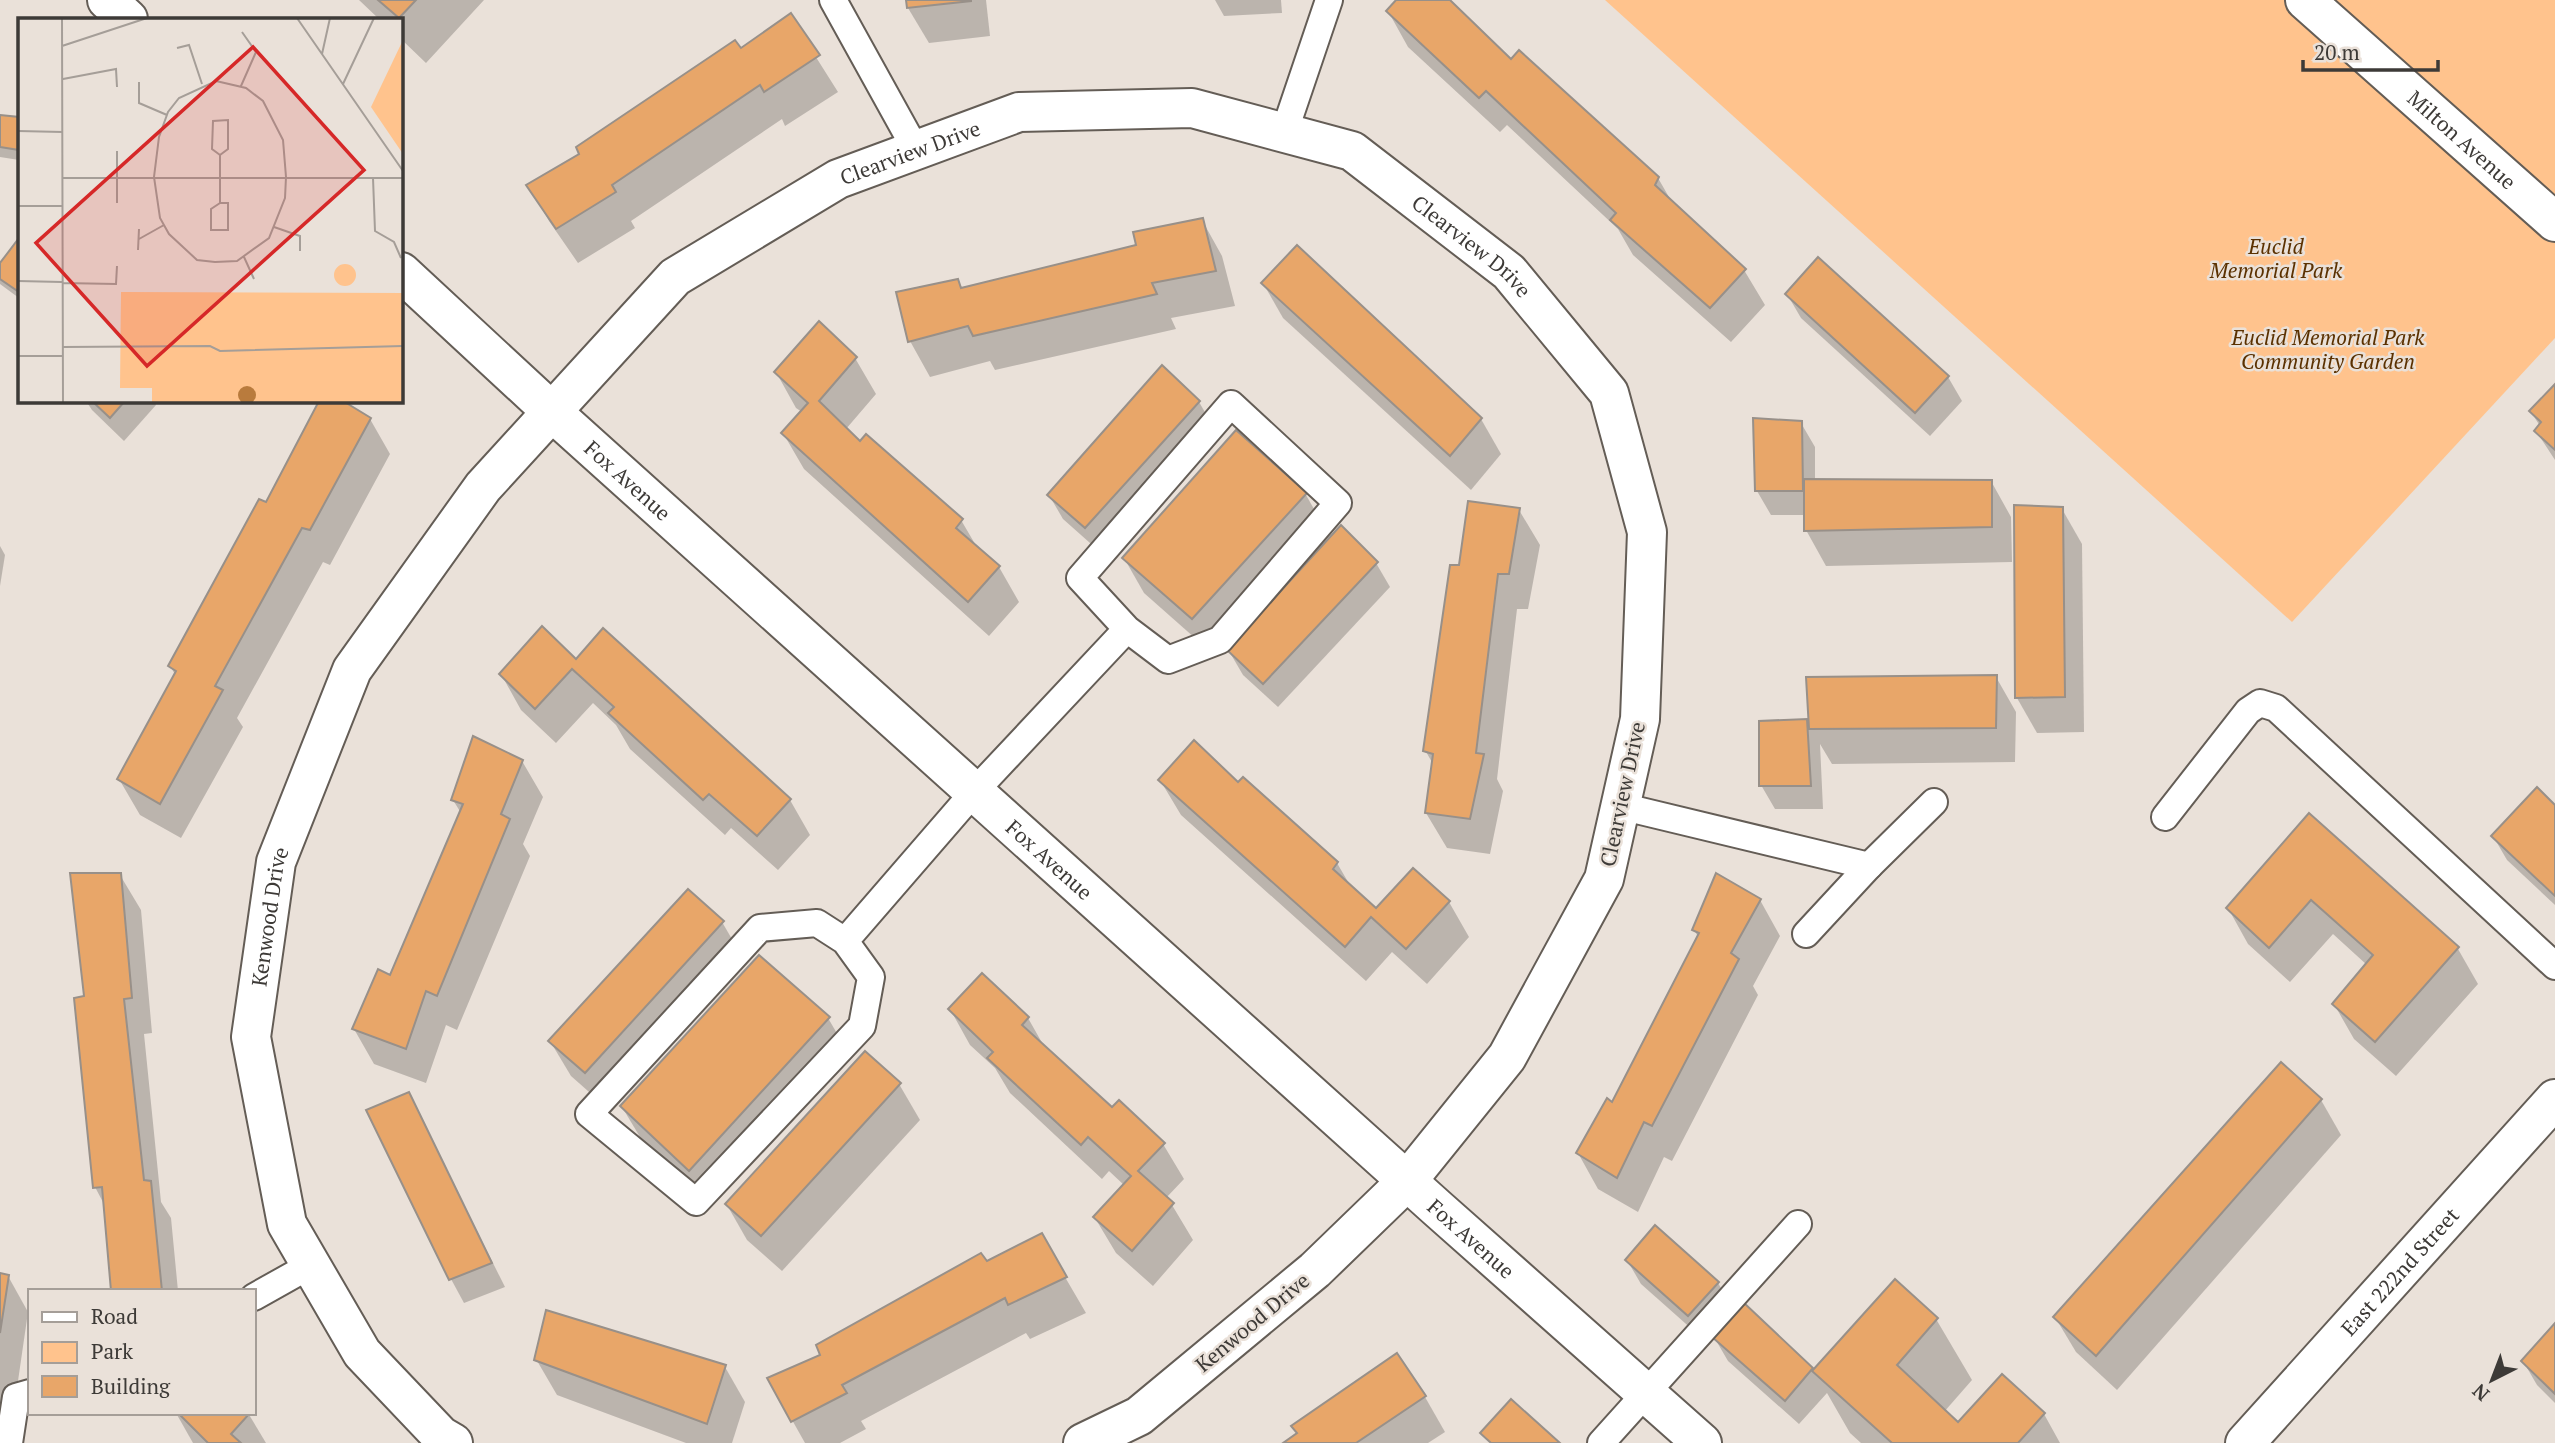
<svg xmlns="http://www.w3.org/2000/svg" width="2555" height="1443" viewBox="0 0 2555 1443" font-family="'PT Serif',serif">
<rect width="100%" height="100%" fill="#eae1d9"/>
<!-- green -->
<path fill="#ffc38d" d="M1605,0h950v338l-263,284z"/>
<!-- shadow -->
<g fill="#0003">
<path d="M359,0h125l-58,63 -25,-24v-20h-22z"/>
<path d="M907,0h79l4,36 -61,7 -21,-35z"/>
<path d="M1215,0h66l1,13 -58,3z"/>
<path d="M1398,0h50l63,61 147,117 15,26 71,66 21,35 -34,37 -98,-87 -15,-26 -111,-104 -7,7 -92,-85 -20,-36z"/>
<path d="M790,16l48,76 -53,34 -3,-7 -151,102 4,7 -57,35 -29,-42 -20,-35 52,-31z"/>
<path d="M0,117l19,2v41l-19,-3z"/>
<path d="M1202,220l20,36 13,50 -64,12 5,11 -181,41 -5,-9 -60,16 -20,-36 51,-52 177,-43z"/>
<path d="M19,241v57l-19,-14v-18z"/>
<path d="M1818,259l130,118 14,24 -32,35 -129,-118 -14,-24z"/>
<path d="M1263,283l218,136 20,35 -30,36 -188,-172z"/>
<path d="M855,358l21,36 -30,35 14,14 101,77 17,29 21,18 20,35 -30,34 -185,-167 -21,-36 19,-21 -6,-4 -20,-36z"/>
<path d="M2555,386v74l-19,-29 4,-5 -9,-14z"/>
<path d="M86,401h68l2,4 -32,36 -32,-31z"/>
<path d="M321,401h18l31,18 20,35 -60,111 -7,-3 -86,156 6,9 -62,111 -41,-23 -21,-36 57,-103 -6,-10 97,-161z"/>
<path d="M1199,402l14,24 -114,125 -36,-32 -14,-24z"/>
<path d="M1801,423l14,24v33l176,1 20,36 1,45 -186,4 -20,-36v-15h-35l-14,-24z"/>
<path d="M1237,432l69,63 20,35 -113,124 -69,-61 -20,-35z"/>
<path d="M2062,509l20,35 2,188 -47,1 -20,-35z"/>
<path d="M1519,510l21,35 -12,64h-11l-20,170 6,12 -13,63 -43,-6 -21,-35 7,-49 -8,-14 36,-183z"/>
<path d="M0,546l5,9 -5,31z"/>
<path d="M1376,563l14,24 -112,120 -35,-32 -14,-24z"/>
<path d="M576,661l214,139 20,35 -32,35 -47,-42 -6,7 -95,-86 -14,-24 -23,-22 -37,40 -35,-33 -20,-36z"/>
<path d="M1996,677l20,35 -1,50 -183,2 -12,-20 3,65h-48l-14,-24 45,-64 5,9 -4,-52z"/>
<path d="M522,761l21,36 -20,47 7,12 -73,174 -11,-5 -20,58 -52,-19 -20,-35 37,-52 70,-164 -8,-13z"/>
<path d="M1160,780l78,5 99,78 14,24 25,24 73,-9 20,35 -42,47 -35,-32 -26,29 -185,-166z"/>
<path d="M2555,808v97l-48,-45 -14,-24z"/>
<path d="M2310,815l148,134 20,35 -82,92 -42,-37 -20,-35 33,-39 -34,-31 -43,48 -42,-38 -20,-36z"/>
<path d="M120,875l21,35 11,123 -8,1 17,168 10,16 7,73h-65l-8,-85 -10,-19 -9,-189z"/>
<path d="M1760,900l20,36 -27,50 5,9 -86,166 -8,-4 -26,55 -40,-23 -20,-36 34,-48 87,-167 -5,-8z"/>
<path d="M722,922l21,36 -137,149 -35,-31 -21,-35z"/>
<path d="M950,1009l78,9 17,30 67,62 51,34 21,35 -18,19 6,7 21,35 -40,46 -37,-33 -21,-35 30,-32 -16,-15 -7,8 -92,-86 -15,-25 -25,-23z"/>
<path d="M828,1018l21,36 -139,151 -67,-63 -21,-35z"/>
<path d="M899,1084l21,36 -138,151 -35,-31 -20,-35z"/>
<path d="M408,1094l97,193 -41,16 -13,-24z"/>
<path d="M2321,1100l20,35 -224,255 -41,-38 -21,-35z"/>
<path d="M1041,1236l45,77 -56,26 -4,-6 -165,88 5,8 -26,14h-35l-36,-64 53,-23 164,-93z"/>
<path d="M1627,1260l91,23 14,24 -29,32 -62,-55z"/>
<path d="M0,1275l8,1 20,36 -19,131h-9z"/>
<path d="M1743,1305l71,68 122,-54 36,61 -28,32 14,13 86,-11 16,29h-199l-11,-10 -23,-40 -28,31 -71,-63 -14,-24z"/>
<path d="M2555,1326v77l-18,-18 -14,-24z"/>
<path d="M536,1359l189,8 20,35 -13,41h-46l-129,-48z"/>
<path d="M1425,1397l20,35 -17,11h-142z"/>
<path d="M176,1413h72l18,30h-73z"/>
</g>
<!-- building -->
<g fill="#e8a669" stroke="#989089" stroke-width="2">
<path d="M378,0h38l-17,18z"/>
<path d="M906,0h65v1l-64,7z"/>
<path d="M1396,0h54l61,59 8,-9 140,127 -4,8 91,84 -36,39 -100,-88 6,-7 -130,-122 -7,7 -93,-87z"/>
<path d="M791,13l29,42 -56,37 -4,-7 -148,100 4,7 -60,37 -30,-44 53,-31 -3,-7 159,-107 6,8z"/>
<path d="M0,115l19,2v33l-19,-3z"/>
<path d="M1203,218l13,53 -64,12 5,11 -184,42 -5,-10 -60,16 -12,-50 62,-13 3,9 175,-43 -3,-13z"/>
<path d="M19,238v54l-19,-13v-16z"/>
<path d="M1297,245l185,173 -32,38 -189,-173z"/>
<path d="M1818,257l131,119 -34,37 -130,-119z"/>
<path d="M819,321l38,36 -38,44 41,40 6,-7 97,85 -7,9 44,38 -32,36 -187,-169 27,-30 -34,-31z"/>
<path d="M1162,365l38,36 -115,127 -38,-33z"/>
<path d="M2555,384v66l-21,-19 7,-9 -12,-11z"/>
<path d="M92,401h33l-15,17z"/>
<path d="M319,401h24l28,17 -61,112 -8,-2 -87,158 8,4 -63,114 -43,-25 59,-108 -8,-5 91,-167 7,3z"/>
<path d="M1753,418l49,3 1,70h-48z"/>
<path d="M1236,430l71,63 -115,126 -70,-61z"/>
<path d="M1804,479l188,1v47l-188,4z"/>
<path d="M1468,501l52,7 -11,66h-11l-22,179 8,1 -14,65 -45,-6 8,-59 -10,-3 27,-186h9z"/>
<path d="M2014,505l49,2 2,190 -50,1z"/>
<path d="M1341,525l37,37 -115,122 -36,-34z"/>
<path d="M542,626l34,33 27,-31 188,171 -34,37 -48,-42 -6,6 -95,-87 6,-6 -42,-38 -37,40 -36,-35z"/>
<path d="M1997,675l-1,53 -187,1 -3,-52z"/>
<path d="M1807,719l4,67h-52v-65z"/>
<path d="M473,736l50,24 -22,54 9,5 -73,177 -11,-5 -20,58 -54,-20 26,-60 12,6 73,-171 -12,-4z"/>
<path d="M1194,740l44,42 5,-5 95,85 -5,7 43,39 37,-40 37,33 -44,48 -35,-32 -26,30 -187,-167z"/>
<path d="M2537,787l18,18v91l-64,-60z"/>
<path d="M2309,813l150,134 -84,95 -43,-38 41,-49 -62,-55 -42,48 -43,-40z"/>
<path d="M70,873h51l11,125 -8,1 20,181 7,1 11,110h-51l-9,-104 -9,1 -19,-190 10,-2z"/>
<path d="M1716,873l45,26 -30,54 8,6 -87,167 -8,-4 -27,56 -41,-25 31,-55 5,4 87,-169 -7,-3z"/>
<path d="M688,889l36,32 -139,152 -37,-32z"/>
<path d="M759,955l71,62 -141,154 -69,-65z"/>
<path d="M982,973l47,44 -7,8 90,82 7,-7 46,43 -27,28 36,32 -42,48 -39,-34 38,-41 -43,-39 -7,8 -94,-87 6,-6 -45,-43z"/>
<path d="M865,1051l36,32 -140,153 -36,-32z"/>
<path d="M2281,1062l41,37 -226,257 -43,-39z"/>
<path d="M409,1092l83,171 -43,17 -83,-170z"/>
<path d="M1655,1225l64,57 -31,34 -63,-56z"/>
<path d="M1042,1233l25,44 -59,28 -3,-7 -163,87 5,8 -56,29 -24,-44 53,-23 -4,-10 165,-92 6,8z"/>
<path d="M0,1273l9,2 -9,58z"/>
<path d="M1895,1279l43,39 -41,47 61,57 44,-48 43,39 -27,30h-126l-80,-72z"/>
<path d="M1743,1302l70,66 -28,33 -73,-64z"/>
<path d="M546,1310l180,55 -19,59 -173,-64z"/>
<path d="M2555,1323v71l-34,-33z"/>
<path d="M1397,1353l29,43 -70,47h-73l14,-10 -6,-7z"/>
<path d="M1511,1399l49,44h-69l-11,-10z"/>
<path d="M178,1413h72l-19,21 10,9h-33z"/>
</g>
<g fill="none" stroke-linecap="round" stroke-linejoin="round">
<defs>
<g id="lane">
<path d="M833,0l83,150"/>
<path d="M1284,133l45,-133"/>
<path d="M1620,806l249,60"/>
<path d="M2165,817l83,-106 12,-8 16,5 279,258"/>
<path d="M1806,934l63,-68 65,-64"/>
<path d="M845,941l26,36 -9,49 -166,176 -107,-88 171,-186 57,-5 28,18 129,-149 153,-163 41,31 52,-20 118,-137 -107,-99 -151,174 47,51"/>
<path d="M254,1297l57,-32"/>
<path d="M9,1443l7,-46 14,-4"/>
<path d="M1601,1443l197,-219"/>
</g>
<g id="street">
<path d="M107,0l21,19"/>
<path id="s1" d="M2305,0l250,222"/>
<path id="s2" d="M401,272l150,139 886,797 265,235"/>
<path id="s3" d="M453,1443l-12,-7 -79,-83 -75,-129 -36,-187 25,-175 76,-192 131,-183 192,-210 163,-98 181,-67 173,-4 160,43 157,121 100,121 38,139 -7,187 -36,160 -97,178 -100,124 -92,89 -176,146 -56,27"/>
</g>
<g id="secondary">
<path id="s4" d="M2245,1443l310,-344"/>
</g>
</defs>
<!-- lane casing -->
<use href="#lane" stroke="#645d56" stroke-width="30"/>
<!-- street casing -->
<use href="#street" stroke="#645d56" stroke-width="42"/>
<!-- secondary casing -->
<use href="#secondary" stroke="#645d56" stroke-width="42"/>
<!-- lane -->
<use href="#lane" stroke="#fff" stroke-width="26"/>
<!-- street -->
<use href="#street" stroke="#fff" stroke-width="38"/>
<!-- secondary -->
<use href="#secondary" stroke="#fff" stroke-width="38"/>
</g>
<g text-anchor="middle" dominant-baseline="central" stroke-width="5" stroke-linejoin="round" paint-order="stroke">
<!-- street labels -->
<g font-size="21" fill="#3d3a37" stroke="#eae1d9">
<text stroke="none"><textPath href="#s1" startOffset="210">Milton Avenue</textPath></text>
<text stroke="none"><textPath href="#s3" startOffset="1628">Clearview Drive</textPath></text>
<text stroke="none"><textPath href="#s3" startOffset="2236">Clearview Drive</textPath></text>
<text stroke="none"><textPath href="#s2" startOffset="308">Fox Avenue</textPath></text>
<text transform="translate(1622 794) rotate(-78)">Clearview Drive</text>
<text stroke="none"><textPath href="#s2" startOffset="875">Fox Avenue</textPath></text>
<text stroke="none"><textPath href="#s3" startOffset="590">Kenwood Drive</textPath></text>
<text stroke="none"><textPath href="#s2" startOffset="1442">Fox Avenue</textPath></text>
<text stroke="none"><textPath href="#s4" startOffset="231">East 222nd Street</textPath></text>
<text transform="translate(1252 1322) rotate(-40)">Kenwood Drive</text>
</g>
<!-- park labels -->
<g font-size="21" font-style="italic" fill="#5b3100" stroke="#eae1d9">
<text x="2276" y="246">Euclid<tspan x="2276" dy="24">Memorial Park</tspan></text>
<text x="2328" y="337">Euclid Memorial Park<tspan x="2328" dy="24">Community Garden</tspan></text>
</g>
</g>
<!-- overview -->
<g transform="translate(18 18)">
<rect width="385" height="385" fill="#eae1d9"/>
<path d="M385,22v114l-32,-47zM316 257a11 11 0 1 1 22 0a11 11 0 1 1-22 0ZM103,274l282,1v110h-251v-15h-32z" fill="#ffc38d"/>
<path d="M220 377a9 9 0 1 1 18 0a9 9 0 1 1-18 0Z" fill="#b97b3d"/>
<path fill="none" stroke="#a59e98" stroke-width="2" d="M44,0l1,385M279,0l106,153M44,28l85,-28M159,30l12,-3 13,39M304,36l8,-36M45,61l53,-10 1,18M198,63l30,7 17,13 20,39 3,37 -1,21 -16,40 -32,23 -22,1 -18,-2 -28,-26 -9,-16 -6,-41 5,-40 9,-25 11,-14zM121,64v21l28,12M325,66l31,-66M223,68l15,-34 -14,-20M0,113l45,1M99,133v52M45,160h340M355,160l2,53 19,11 7,16M202,185h8v27h-17v-21l9,-6v-48l8,-6v-29l-15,1 -1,28 8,6M0,188h44M256,209l26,9v15M121,221l25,-14M120,232l1,-21M226,239l10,22M0,263l44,1M44,265l54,1 1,-18M45,329l147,-1 10,5 183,-5M0,338h45"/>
<path fill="#d62828" fill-opacity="0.15" stroke="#d62828" stroke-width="3.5" d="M235,29l111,123 -217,196 -111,-123z"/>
<rect width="385" height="385" fill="none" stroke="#3d3a37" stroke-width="3.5"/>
</g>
<!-- legend -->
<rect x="28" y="1289" width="228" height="126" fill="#eae1d9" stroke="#a59e98" stroke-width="2"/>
<rect x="42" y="1312" width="35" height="10" fill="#ffffff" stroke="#a59e98" stroke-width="2"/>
<text x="91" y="1324" font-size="21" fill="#3d3a37">Road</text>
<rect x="42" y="1342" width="35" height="21" fill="#ffc38d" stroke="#a59e98" stroke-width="2"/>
<text x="91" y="1359" font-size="21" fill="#3d3a37">Park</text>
<rect x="42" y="1376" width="35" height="21" fill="#e8a669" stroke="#a59e98" stroke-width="2"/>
<text x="91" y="1394" font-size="21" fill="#3d3a37">Building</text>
<!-- north arrow -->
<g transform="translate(2492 1380) rotate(222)" stroke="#eae1d9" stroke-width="5" paint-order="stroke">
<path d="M0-5L12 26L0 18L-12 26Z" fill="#3d3a37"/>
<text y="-10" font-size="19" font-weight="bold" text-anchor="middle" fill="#3d3a37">N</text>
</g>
<!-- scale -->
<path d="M2303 60v10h135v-10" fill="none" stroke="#3d3a37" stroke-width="3.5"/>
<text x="2314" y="60" font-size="21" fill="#3d3a37" stroke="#eae1d9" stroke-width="5" paint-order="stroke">20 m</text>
</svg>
